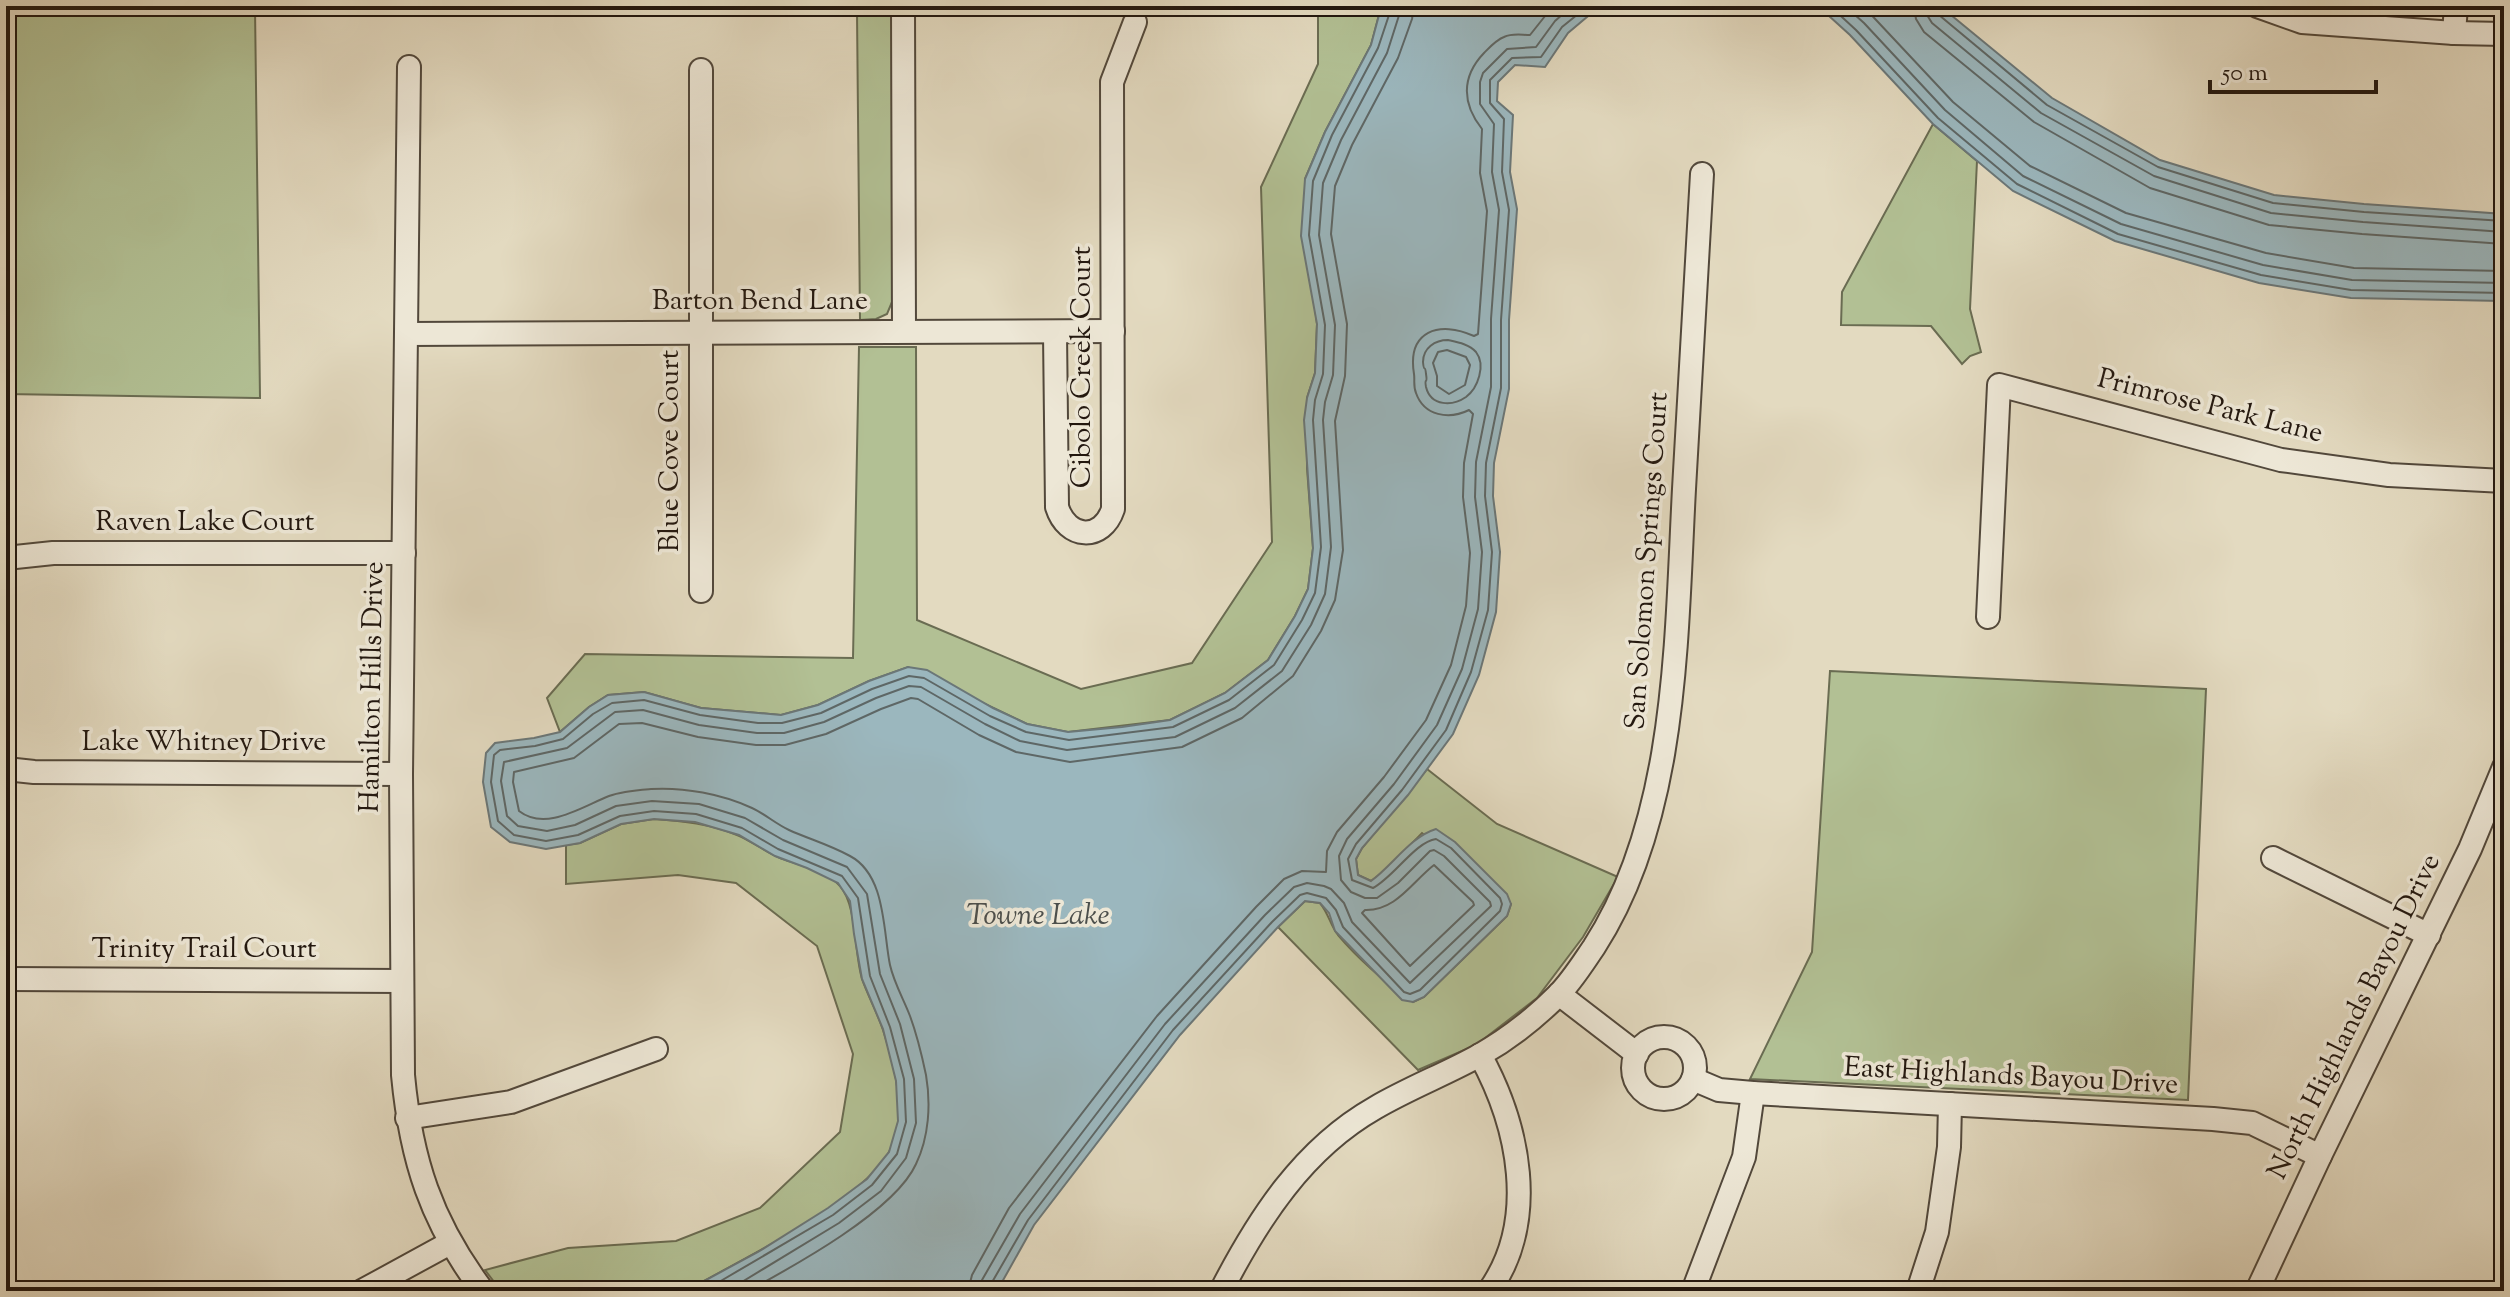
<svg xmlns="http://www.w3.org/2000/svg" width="2510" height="1297" viewBox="0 0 2510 1297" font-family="'Sorts Mill Goudy',serif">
<rect width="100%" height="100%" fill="#e3dac0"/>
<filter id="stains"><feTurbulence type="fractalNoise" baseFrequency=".0025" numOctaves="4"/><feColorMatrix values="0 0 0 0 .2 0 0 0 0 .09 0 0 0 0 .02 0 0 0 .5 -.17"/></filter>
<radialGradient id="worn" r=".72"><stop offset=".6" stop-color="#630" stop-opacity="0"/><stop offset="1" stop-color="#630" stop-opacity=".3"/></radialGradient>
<!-- green -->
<g fill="#b2c094" stroke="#6a6c52" stroke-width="2">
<path d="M6,6h885l2,42 -1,254 -5,12 -11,5 -16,1 -3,-307 -602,-5 5,390 -254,-4z"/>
<path d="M1318,6h67l-6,9 -8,30 -46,87 -20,47 8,113 4,32 -2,49 -8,25v70l6,80 -5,41 -13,27 -27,44 -43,33 -55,27 -102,12 -41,-8 -119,-57 -39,14 -51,24 -37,10 -80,-7 -57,-16 -36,3 -19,12 -29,25 -13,-34 38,-44 268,4 6,-311h57l1,273 164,69 111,-26 80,-121 -11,-355 57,-123z"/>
<path d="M1933,124l44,37 -7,148 11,43 -11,4 -8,8 -31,-38 -90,-1 1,-33z"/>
<path d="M1830,671l376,18 -18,411 -438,-21 62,-127z"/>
<path d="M1427,769l70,55 121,53 -35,60 -46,61 -61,47 -58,25 -140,-143 27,-26 15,2c9,11 10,22 18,32 22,26 47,47 75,67l11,-5 83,-81 4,-12 -89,-71 -36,37 -15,11 -13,-6 -2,-16 6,-11z"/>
<path d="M654,819c29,2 56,5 83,16 15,6 28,17 43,23 16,6 49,15 60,28 17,19 14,66 22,93 6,17 15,33 21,51 12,36 26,89 5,124 -30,48 -133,99 -184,127l7,10h-210l-16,-21 83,-22 108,-7 84,-33 80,-76 13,-78 -36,-108 -81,-63 -58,-8 -112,9v-39l14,-2 41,-19z"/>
</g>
<!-- water -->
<g fill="#9bb7be" stroke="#6b7778" stroke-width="2">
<path d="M1385,6h215l-32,27 -23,34 -30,-2 -17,17 -1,19 16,14 -3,57 7,37 -8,111v69l-15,74 -1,33 7,56 -4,60 -17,63 -26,59 -45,61 -46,53 -6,11 2,16 13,6c22,-16 39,-44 65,-52l19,13 52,52 4,10 -4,12 -83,81 -11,5 -11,-2 -67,-69 -6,-18 -9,-10 -15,-2 -27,26 -98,108 -146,190 -37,66h-286l-7,-10 54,-29 70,-44 39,-29 22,-27 9,-31 -2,-40 -13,-52 -21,-50 -8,-45 -4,-33 -12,-18 -31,-15 -32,-12 -36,-21 -44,-13 -41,-3 -33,5 -41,19 -34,6 -36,-7 -19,-15 -8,-45 3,-29 9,-10 39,-5 26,-6 29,-25 19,-12 36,-3 57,16 80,7 37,-10 51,-24 39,-14 19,3 66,38 34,16 41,8 54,-5 48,-7 55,-27 43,-33 27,-44 13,-27 5,-41 -9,-128 3,-22 8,-25 2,-49 -16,-88 4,-57 20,-47 46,-87 8,-30z"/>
<path d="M1818,6h122l112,92 108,62 114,35 90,9 140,10 -2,87 -151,-3 -92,-15 -144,-42 -102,-50 -80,-67 -83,-89z"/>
</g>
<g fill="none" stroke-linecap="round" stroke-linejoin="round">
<!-- shore -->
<g stroke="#5e6766" stroke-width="2">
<path d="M1830,6l26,24 82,88 79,66 101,50 143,41 90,15 153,3"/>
<path d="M1845,6l19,17 81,87 78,66 98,48 142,41 89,15 152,3"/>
<path d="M1863,6l90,96 77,64 96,47 140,40 88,15 150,3"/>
<path d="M1914,6l2,13 8,13 110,90 116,66 119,37 93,9 142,10"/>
<path d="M1926,6l1,9 5,8 109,90 113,63 117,37 92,9 141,10"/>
<path d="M1936,6l3,9 108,90 111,62 115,36 91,9 140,9"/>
<path d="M1448,340c9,2 21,4 28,12 10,13 2,36 -10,45 -13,9 -35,10 -40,-10 -2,-11 2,-1 0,-13 -1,-11 -2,0 -3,-12 0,-14 12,-22 25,-22z"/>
<path d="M1447,350l19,7 4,8 -5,20 -16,9 -12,-8v-10l-4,-13 5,-11z"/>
<path d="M1434,865l39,37 1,3 -64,61 -48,-53 3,-3c31,1 47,-28 69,-45z"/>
<path d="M717,1291l2,-9 114,-67 39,-30 25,-31 9,-32 -2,-43 -14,-52 -20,-51 -12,-78 -16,-22 -64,-27 -36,-21 -46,-14 -42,-3 -34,5 -42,19 -32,6 -32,-6 -16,-14 -7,-39 3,-27 6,-5 35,-4 28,-7 30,-25 19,-11 32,-3 56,15 58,8h24l39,-10 51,-24 37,-13 15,2 66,38 36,16 43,8 104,-13 56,-27 45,-35 28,-45 13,-27 6,-46 -8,-127 2,-20 8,-26 2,-49 -16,-90 4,-54 19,-46 46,-87 14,-42"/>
<path d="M727,1291l112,-68 42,-32 25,-33 10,-35 -2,-44 -14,-55 -20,-50 -13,-80 -20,-27 -64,-27 -38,-22 -46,-14 -47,-3 -36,5 -41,19 -28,6 -29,-5 -11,-10 -6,-35 3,-19 63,-14 48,-36 28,-2 56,15 58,8h27l40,-11 52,-24 33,-12 12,1 64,37 35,17 47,9 108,-13 60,-29 47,-37 29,-46 14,-31 6,-47 -8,-127 2,-18 8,-27 2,-50 -16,-90 4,-52 18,-43 46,-87 15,-47"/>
<path d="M748,1291c46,-25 147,-80 168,-127 13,-27 15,-60 10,-89 -4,-19 -9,-40 -16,-59 -6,-16 -16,-33 -20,-51 -7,-34 -4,-90 -40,-109 -20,-11 -41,-17 -61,-26 -13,-6 -24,-16 -37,-22 -30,-14 -68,-21 -101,-19 -13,1 -29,2 -42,7 -26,10 -63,36 -90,15l-6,-29 1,-10 60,-14 45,-34 23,-1 56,14 58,8h29l41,-11 55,-25 30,-11 7,1 61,36 37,17 54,10 112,-15 60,-29 51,-42 28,-45 14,-31 8,-50 -8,-129 10,-45 2,-52 -16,-90 4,-48 17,-41 46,-87 14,-39 2,-13"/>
<path d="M968,1291l4,-16 37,-67 148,-192 99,-109 28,-28 18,-8 24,1 1,-21 10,-19 47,-55 42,-57 25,-55 15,-59 4,-53 -7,-56 1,-34 9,-49 -4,-4c-20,10 -45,6 -53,-17 -3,-7 -1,-13 -2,-19 -7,-43 25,-54 60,-38l4,-2 9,-123 -7,-38 2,-44c-20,-25 -21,-52 2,-76 6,-6 12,-13 20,-16 8,-4 17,-2 26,-2l23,-29"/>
<path d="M980,1291l2,-11 38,-66 145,-190 100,-109 29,-28 13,-4 17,3 7,3 13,14 8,19 58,61 81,-77 -1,-4 -46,-46 -10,-6 -4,1 -32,32 -21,15h-12l-14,-6 -10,-12 -2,-24 8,-17 47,-55 43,-59 25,-56 16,-60 4,-57 -7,-55 1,-35 15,-75v-68l8,-109 -7,-38 2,-48 -14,-20v-22l3,-9 24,-24 29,-2 19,-26 17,-15"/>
<path d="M990,1291l1,-7 37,-64 145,-190 99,-108 28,-27 7,-2 19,5 10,12 7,17 61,65 6,2 10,-4 80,-79 2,-7 -2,-6 -49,-50 -15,-9c-21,3 -42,38 -63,49l-21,-8 -4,-21 8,-15 46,-54 44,-60 25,-58 17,-62 4,-58 -7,-56 1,-33 15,-75v-68l8,-110 -7,-38 2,-53 -14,-16v-23l22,-22 29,-1 21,-30 26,-21"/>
</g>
<defs>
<g id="minor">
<path d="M903,6l1,325"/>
<path d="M2257,6l45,16 152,11 50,1"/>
<path d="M2454,33l2,-27"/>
<path d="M409,67l-8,707 2,301c8,85 28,147 80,216"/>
<path d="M701,70v521"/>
<path d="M1055,333l2,174c10,32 45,35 56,2l-1,-427 23,-60"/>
<path d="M407,334l706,-3"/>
<path d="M6,558l47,-5h351"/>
<path d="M1988,617l11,-232 282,75 108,15 115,6"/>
<path d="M6,769l28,3 367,2"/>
<path d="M2273,858l156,77"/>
<path d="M6,979l396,2"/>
<path d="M1559,994l78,60"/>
<circle cx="1664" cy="1068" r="31"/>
<path d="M1480,1055c39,71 59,165 9,236"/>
<path d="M1693,1079l26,11 34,3 460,26 39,4 68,33"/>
<path d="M407,1118l104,-16 145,-53"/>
<path d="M362,1291l88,-48"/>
<path d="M1221,1291c37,-72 82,-142 154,-183 34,-20 71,-34 105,-53 28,-16 56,-38 78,-60 14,-14 25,-32 36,-48 84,-130 82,-309 90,-458 6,-105 12,-210 18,-315"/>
<path d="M1693,1291l51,-134 9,-64"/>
<path d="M1918,1291l19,-59 12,-85 1,-43"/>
<path d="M2257,1291l63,-135 150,-307 34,-82"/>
</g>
</defs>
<!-- minor casing -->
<use href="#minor" stroke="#52483b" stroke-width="26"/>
<!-- minor -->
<use href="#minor" stroke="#ede7d6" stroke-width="22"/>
</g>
<g text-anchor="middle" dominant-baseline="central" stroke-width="7" stroke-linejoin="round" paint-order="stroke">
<!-- street labels -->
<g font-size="28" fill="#22170f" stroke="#ede7d6">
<text x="760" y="302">Barton Bend Lane</text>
<text transform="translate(1083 367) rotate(-90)">Cibolo Creek Court</text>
<text transform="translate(2210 407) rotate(14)">Primrose Park Lane</text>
<text transform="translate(671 451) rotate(-90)">Blue Cove Court</text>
<text x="205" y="523">Raven Lake Court</text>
<text transform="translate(1648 561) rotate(-86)">San Solomon Springs Court</text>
<text transform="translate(373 687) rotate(-89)">Hamilton Hills Drive</text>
<text x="204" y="743">Lake Whitney Drive</text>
<text x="204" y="950">Trinity Trail Court</text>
<text transform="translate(2355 1017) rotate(-64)">North Highlands Bayou Drive</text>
<text transform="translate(2011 1077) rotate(3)">East Highlands Bayou Drive</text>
</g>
<!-- water labels -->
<g font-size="30" font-style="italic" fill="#4c4f4c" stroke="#ede7d6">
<text x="1038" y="916">Towne Lake</text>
</g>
</g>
<!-- margin -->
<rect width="2510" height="1297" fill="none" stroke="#e3dac0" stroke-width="32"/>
<rect x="8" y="8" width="2494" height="1281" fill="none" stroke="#22170f" stroke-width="4"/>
<rect x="16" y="16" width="2478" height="1265" fill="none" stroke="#22170f" stroke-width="2"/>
<!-- scale -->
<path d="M2210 80v12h166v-12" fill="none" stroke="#22170f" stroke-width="4"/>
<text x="2222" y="80" font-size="24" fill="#22170f" stroke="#ede7d6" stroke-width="6" paint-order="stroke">50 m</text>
<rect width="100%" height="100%" filter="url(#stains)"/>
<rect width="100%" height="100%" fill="url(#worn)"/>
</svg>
